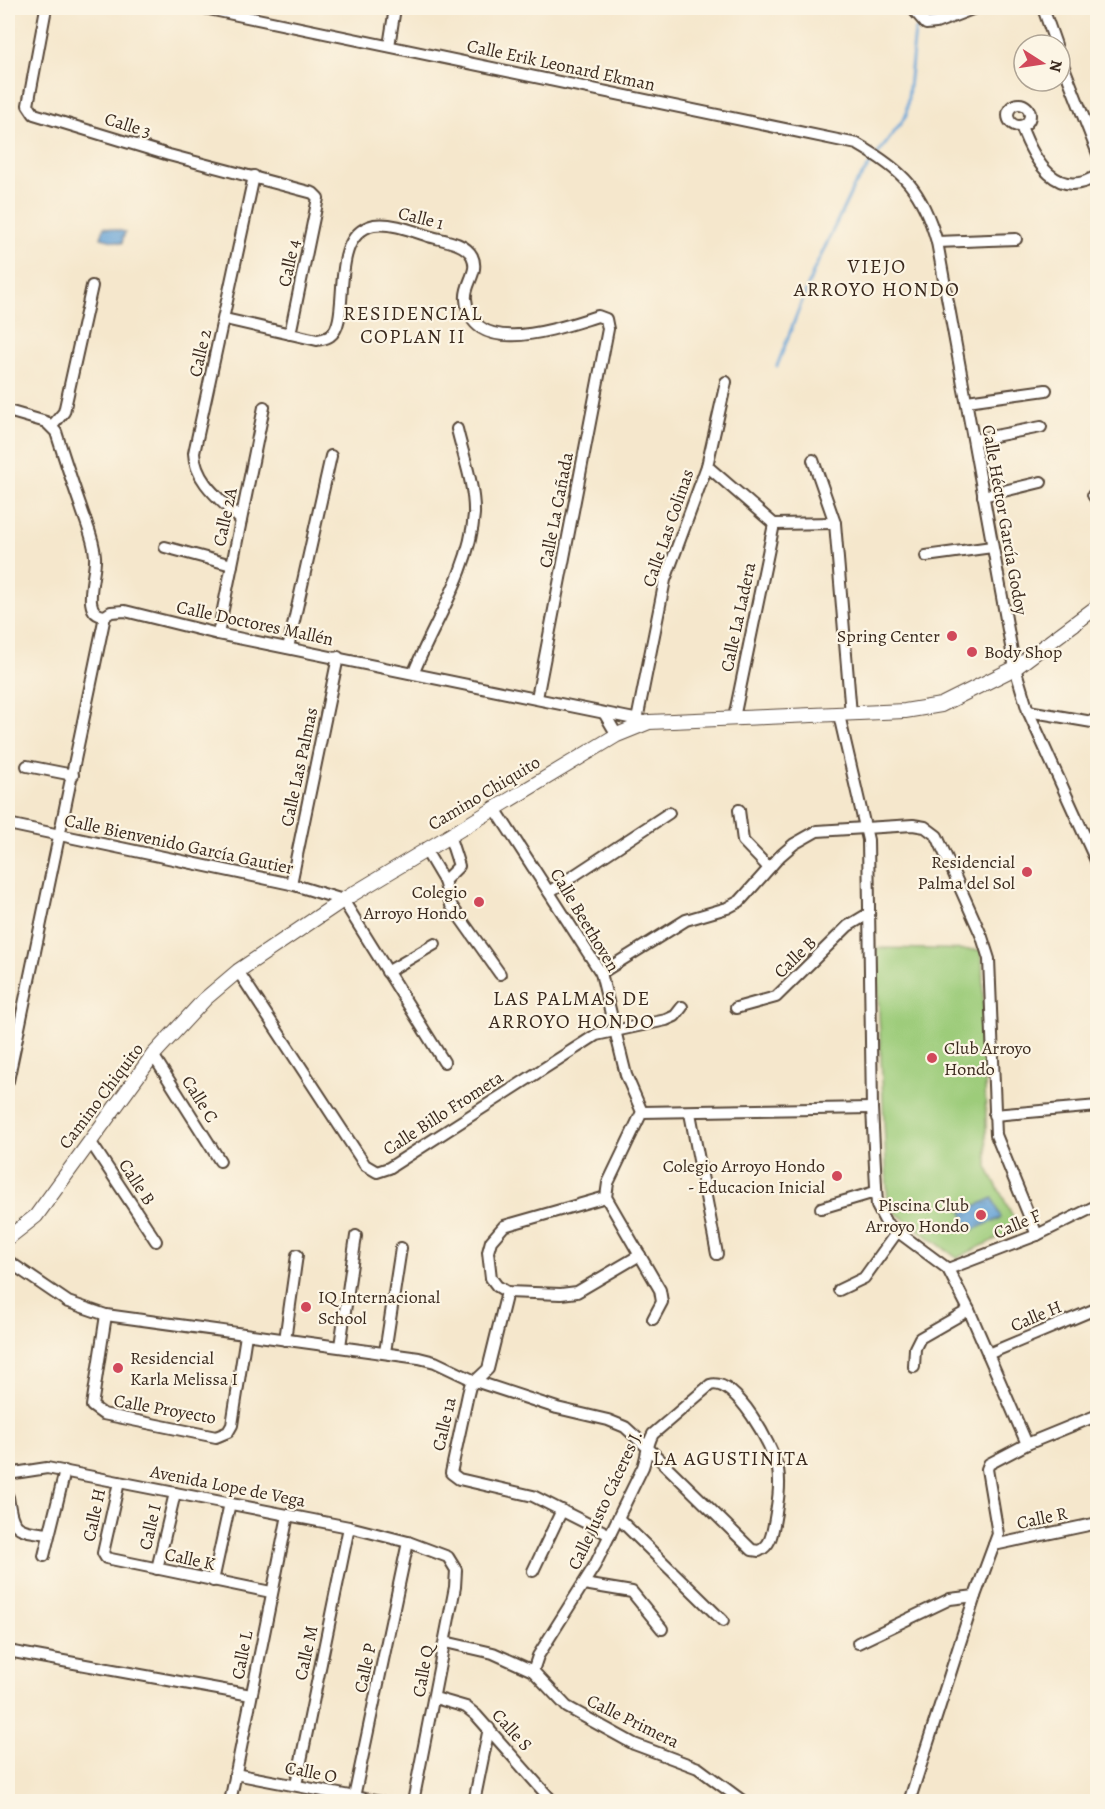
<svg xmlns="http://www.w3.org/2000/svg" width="1105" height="1809" viewBox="0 0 1105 1809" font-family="Alegreya,serif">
<defs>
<pattern id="water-ripples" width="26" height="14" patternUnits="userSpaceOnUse" patternTransform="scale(1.5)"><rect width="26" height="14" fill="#65a2d6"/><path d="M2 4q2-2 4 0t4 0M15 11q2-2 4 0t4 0" fill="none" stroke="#5484ad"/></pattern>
</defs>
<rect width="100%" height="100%" fill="#fcf5e5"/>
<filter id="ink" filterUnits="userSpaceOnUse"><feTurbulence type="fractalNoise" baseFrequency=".0167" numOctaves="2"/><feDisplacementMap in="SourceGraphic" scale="12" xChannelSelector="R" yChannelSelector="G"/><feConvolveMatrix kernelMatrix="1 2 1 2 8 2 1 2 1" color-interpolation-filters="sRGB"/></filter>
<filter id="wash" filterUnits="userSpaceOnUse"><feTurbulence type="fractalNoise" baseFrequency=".008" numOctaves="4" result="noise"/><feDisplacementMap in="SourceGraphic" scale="24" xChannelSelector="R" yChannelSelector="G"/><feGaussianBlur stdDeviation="1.35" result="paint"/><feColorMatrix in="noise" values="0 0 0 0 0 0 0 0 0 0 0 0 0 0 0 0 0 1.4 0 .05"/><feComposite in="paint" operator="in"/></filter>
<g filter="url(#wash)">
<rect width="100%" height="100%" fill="#f5e7cc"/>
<!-- pitch -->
<path fill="#9dcc7a" stroke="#6c7b4c" stroke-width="1.5" d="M876,948l106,2 5,217 32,61 -62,30 -69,-51z"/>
<!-- water -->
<g fill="url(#water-ripples)" stroke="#50667a" stroke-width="1.5">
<path d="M104,227l21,5 -3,11 -21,-5z"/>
<path d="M993,1198l8,20 -31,13 -8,-19z"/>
</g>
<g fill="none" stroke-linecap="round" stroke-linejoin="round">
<!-- stream -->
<g stroke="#65a2d6" stroke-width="3">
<path d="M927,19l21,-11"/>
<path d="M777,366l37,-96 39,-82 53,-72 9,-85 7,-7"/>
</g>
</g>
</g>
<g filter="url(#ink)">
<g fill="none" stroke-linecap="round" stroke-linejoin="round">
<defs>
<g id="minor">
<path d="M46,8l-18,97 6,9 135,41 144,38 5,5 -28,136"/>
<path d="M204,8l653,136c47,27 65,46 80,98l78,426 13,43 70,154"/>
<path d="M912,8l14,16 10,-1 39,-15"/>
<path d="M1043,8l13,37"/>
<path d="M917,13l13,-5"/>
<path d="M389,46l6,-38"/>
<path d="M1060,57l38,97"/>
<circle cx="1019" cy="115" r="11"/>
<path d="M1021,126c13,35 36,76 77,49"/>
<path d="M937,242l79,-3"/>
<path d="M225,319l92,21c4,-1 9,-1 13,-4 23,-16 -4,-100 44,-111 16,-3 39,6 54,11 13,4 37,6 44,20 8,16 -8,28 -6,43 5,63 98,27 132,17l8,3 2,10 -71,369"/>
<path d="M967,401l79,-11"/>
<path d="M8,411l38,11 10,10c8,25 16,50 25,75 5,16 13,32 14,49 2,17 -16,59 10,60l6,-4 14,-1 93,23 431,88"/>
<path d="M52,426l12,-14 28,-126"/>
<path d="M974,440l67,-13"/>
<path d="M813,460l22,63 16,191"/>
<path d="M707,466l67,58 61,-1"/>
<path d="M1093,495l5,7"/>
<path d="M983,496l58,-14"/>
<path d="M241,520c-20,-20 -46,-38 -47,-67l60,-277"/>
<path d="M165,547l67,18"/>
<path d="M926,556l66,-9"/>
<path d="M218,634l46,-227"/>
<path d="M288,648l43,-192"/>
<path d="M414,672c20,-50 56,-102 60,-158 1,-27 -11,-59 -17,-85"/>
<path d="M1028,711l70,12"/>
<path d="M604,713l13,22"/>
<path d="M839,715l29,125 4,268 5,98 9,17 62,46 21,41 58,134"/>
<path d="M734,718l40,-194"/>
<path d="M637,720l28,-140 42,-114 19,-84"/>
<path d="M27,766l46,9"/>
<path d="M494,807l107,166 25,102 16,37 -34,71 -2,14 54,93 2,12 -9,17"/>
<path d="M739,810l4,31 26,27"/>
<path d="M8,824l283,60 52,16 101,162"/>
<path d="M425,849l19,32 7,24 49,69"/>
<path d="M444,881l15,-15 -10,-31"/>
<path d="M291,884l47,-227"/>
<path d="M549,892l120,-79"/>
<path d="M238,971l127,194 12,7 12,-4 207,-133 70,-15 9,-4 7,-9"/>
<path d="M387,972l48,-28"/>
<path d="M601,973l85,-53 41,-12 13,-7 40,-45 14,-12 23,-13 96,-6 12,2 12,9 45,101 7,22 7,176 41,100"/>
<path d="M736,1008l40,-11 72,-71 20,-12"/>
<path d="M153,1055l67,106"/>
<path d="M8,1081l97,-465"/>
<path d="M642,1112l230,-4"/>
<path d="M690,1113l27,141"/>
<path d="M994,1115l104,-9"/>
<path d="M90,1141l66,100"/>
<path d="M606,1197l-102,29 -13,15 -3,11 3,26 6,8 10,6 54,2 16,-2 63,-37"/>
<path d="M821,1208l54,-16"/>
<path d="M8,1261l60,41 38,13 313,43 16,4 40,19 82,27 51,12 17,7 23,21 104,102 7,1c11,-5 13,-16 15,-27 3,-17 7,-37 4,-55 -5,-22 -42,-92 -68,-84l-57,49c-6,10 -6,22 -10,33l-48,98 -57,91 -5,15"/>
<path d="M948,1269l89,-34 61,-30"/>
<path d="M839,1290l25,-12 33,-46"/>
<path d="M507,1292l-19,77 -18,17 -2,8 -17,79 8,6 74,17 77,39"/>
<path d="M106,1315l-14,91 11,8 113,23 12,-5 4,-7 14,-90"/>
<path d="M285,1340l12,-85"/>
<path d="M340,1346l16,-110"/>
<path d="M385,1352l16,-104"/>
<path d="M988,1354l110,-46"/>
<path d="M914,1367l1,-19 5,-10 49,-28"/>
<path d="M8,1474l39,-6 302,59 59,15 40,15 8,13 -1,17 -42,215"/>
<path d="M119,1482l-16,71 3,5 165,34"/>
<path d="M8,1497c5,33 7,33 41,37"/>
<path d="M619,1519l104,102"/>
<path d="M994,1545l104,-22"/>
<path d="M44,1556l21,-85"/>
<path d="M157,1569l18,-76"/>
<path d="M533,1571l29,-61"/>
<path d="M213,1581l17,-78"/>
<path d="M584,1584l48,8 30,37"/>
<path d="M445,1642l48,11 40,18 34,36 67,37 64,24 46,34"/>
<path d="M858,1643l92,-44 25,-3"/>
<path d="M8,1651l243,44"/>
<path d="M435,1698l31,9 10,8 77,87"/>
<path d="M235,1774l146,28"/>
<path d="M296,1785l53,-258"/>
<path d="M230,1802l58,-287"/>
<path d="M353,1802l55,-260"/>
<path d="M474,1802l15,-74"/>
<path d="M909,1802l66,-206 23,-62 -11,-65 2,-5 38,-20 71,-29"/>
</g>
<path id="secondary" d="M8,1238l28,-22 117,-161 52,-56 33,-28 105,-71 274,-165 32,-13 256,-11 36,-6 74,-37 83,-62"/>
</defs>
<!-- minor casing -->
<use href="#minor" stroke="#574638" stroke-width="14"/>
<!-- secondary casing -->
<use href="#secondary" stroke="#574638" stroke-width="16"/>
<!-- minor -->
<use href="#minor" stroke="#fff" stroke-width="10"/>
<!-- secondary -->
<use href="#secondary" stroke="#fff" stroke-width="14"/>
</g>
</g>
<!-- markers -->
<g fill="#d1495b" stroke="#fcf5e5" stroke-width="2">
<circle cx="952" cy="636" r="6"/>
<circle cx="972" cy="652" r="6"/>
<circle cx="1027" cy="872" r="6"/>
<circle cx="479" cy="902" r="6"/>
<circle cx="932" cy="1058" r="6"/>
<circle cx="837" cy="1176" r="6"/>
<circle cx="981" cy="1215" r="6"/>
<circle cx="306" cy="1307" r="6"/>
<circle cx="118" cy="1368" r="6"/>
</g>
<g text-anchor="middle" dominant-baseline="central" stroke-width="4.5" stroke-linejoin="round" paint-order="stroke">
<!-- street labels -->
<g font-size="18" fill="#3b2a1e" stroke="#fcf5e5">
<text transform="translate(561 65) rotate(12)">Calle Erik Leonard Ekman</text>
<text transform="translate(128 125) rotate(17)">Calle 3</text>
<text transform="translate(421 218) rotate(14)">Calle 1</text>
<text transform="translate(289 263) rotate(-78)">Calle 4</text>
<text transform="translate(200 353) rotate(-77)">Calle 2</text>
<text transform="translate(556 510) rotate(-79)">Calle La Cañada</text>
<text transform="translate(225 517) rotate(-78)">Calle 2A</text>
<text transform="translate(1005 520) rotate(80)">Calle Héctor García Godoy</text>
<text transform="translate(668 528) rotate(-71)">Calle Las Colinas</text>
<text transform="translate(738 617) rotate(-78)">Calle La Ladera</text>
<text transform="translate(255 623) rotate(12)">Calle Doctores Mallén</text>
<text transform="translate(299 767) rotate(-78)">Calle Las Palmas</text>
<text transform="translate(484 793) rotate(-31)">Camino Chiquito</text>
<text transform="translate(179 844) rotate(12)">Calle Bienvenido García Gautier</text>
<text transform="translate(585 920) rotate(59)">Calle Beethoven</text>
<text transform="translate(795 957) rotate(-44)">Calle B</text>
<text transform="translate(101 1096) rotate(-53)">Camino Chiquito</text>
<text transform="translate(200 1099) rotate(58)">Calle C</text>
<text transform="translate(443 1113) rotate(-33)">Calle Billo Frometa</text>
<text transform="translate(137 1182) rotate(57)">Calle B</text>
<text transform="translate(1017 1224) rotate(-23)">Calle F</text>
<text transform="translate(1036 1316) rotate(-23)">Calle H</text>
<text transform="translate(165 1409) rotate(10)">Calle Proyecto</text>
<text transform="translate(444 1424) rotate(-77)">Calle 1a</text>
<text transform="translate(228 1486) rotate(11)">Avenida Lope de Vega</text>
<text transform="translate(605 1500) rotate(-65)">Calle Justo Cáceres J.</text>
<text transform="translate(94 1515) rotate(-78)">Calle H</text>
<text transform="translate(1042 1518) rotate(-12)">Calle R</text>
<text transform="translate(150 1527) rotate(-77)">Calle I</text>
<text transform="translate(190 1559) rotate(12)">Calle K</text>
<text transform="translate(306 1653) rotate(-78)">Calle M</text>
<text transform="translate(242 1655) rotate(-79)">Calle L</text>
<text transform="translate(365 1668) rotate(-78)">Calle P</text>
<text transform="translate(423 1671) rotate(-80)">Calle Q</text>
<text transform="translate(633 1721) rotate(26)">Calle Primera</text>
<text transform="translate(512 1730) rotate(48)">Calle S</text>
<text transform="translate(311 1772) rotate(11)">Calle O</text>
</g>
<!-- poi labels -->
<g font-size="18" fill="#3b2a1e" stroke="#fcf5e5" text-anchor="end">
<text x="940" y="636">Spring Center</text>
<text x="984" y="652" text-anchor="start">Body Shop</text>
<text x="1015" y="862">Residencial<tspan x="1015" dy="21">Palma del Sol</tspan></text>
<text x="467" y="892">Colegio<tspan x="467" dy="21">Arroyo Hondo</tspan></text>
<text x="944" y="1048" text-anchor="start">Club Arroyo<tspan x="944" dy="21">Hondo</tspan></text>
<text x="825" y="1166">Colegio Arroyo Hondo<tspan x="825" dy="21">- Educacion Inicial</tspan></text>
<text x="969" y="1205">Piscina Club<tspan x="969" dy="21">Arroyo Hondo</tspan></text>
<text x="318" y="1297" text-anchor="start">IQ Internacional<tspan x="318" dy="21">School</tspan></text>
<text x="130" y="1358" text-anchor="start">Residencial<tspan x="130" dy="21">Karla Melissa I</tspan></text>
</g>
<!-- neighbourhood labels -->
<g font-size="20" letter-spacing="1.5" fill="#3b2a1e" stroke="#fcf5e5">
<text x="877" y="266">VIEJO<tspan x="877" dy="23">ARROYO HONDO</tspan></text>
<text x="413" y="313">RESIDENCIAL<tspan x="413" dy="23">COPLAN II</tspan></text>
<text x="572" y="998">LAS PALMAS DE<tspan x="572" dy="23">ARROYO HONDO</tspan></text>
<text x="731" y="1458">LA AGUSTINITA</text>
</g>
</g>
<!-- margin -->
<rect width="1105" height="1809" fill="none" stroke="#fcf5e5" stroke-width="30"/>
<!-- north arrow -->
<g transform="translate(1042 63) rotate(102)"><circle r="28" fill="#fcf5e5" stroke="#afa495" stroke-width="1.5"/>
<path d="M0-4.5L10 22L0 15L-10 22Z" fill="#d1495b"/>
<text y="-9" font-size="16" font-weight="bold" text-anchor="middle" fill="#3b2a1e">N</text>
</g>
</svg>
